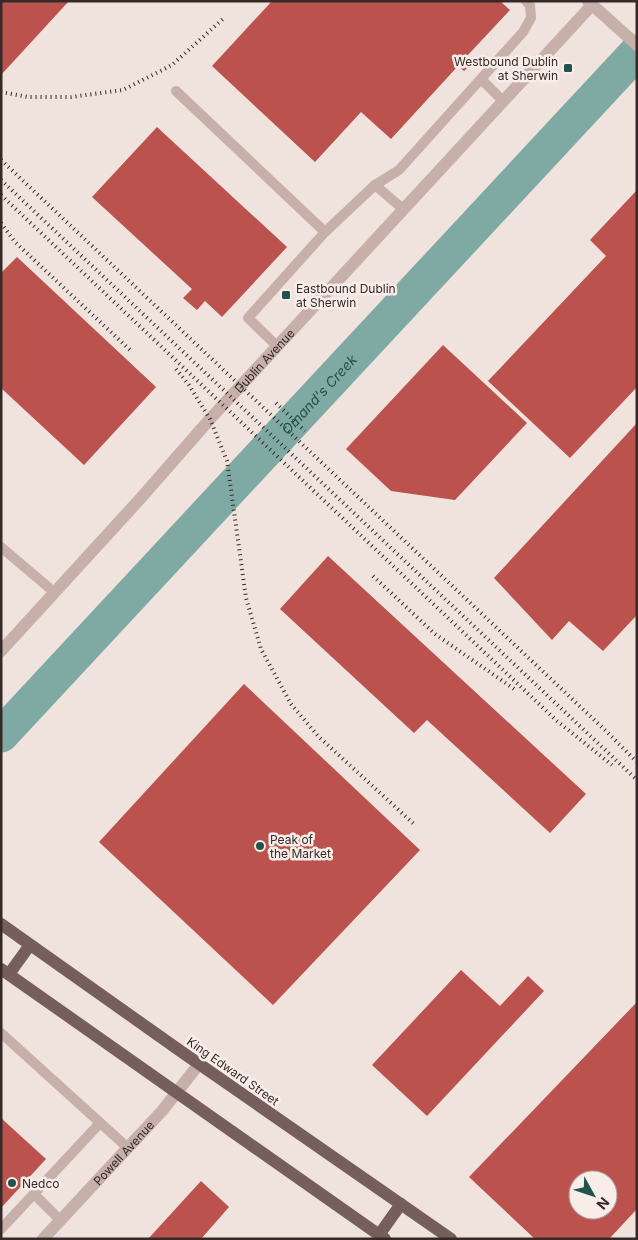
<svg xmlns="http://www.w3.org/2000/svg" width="638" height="1240" viewBox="0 0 638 1240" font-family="Inter,sans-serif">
<rect width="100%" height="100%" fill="#f0e2dc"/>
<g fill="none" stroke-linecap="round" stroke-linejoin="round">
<!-- river -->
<path stroke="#7eaaa3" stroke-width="35" id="s1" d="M1,735l636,-683"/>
</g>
<!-- building -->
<g fill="#bc524e" fill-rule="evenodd">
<path d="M1,1h68l-68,74z"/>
<path d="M272,1h228l10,9 -43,46 6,6 -9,9 -6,-5 -67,73 -30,-27 -46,50 -103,-96z"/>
<path d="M157,127l130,120 -65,70 -17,-16 -8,9 -14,-12 9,-9 -100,-92z"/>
<path d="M637,190v197l-67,71 -82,-77 118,-125 -16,-16z"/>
<path d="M17,257l139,130 -72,78 -83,-77v-115z"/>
<path d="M443,345l84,78 -72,77 -64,-9 -45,-42z"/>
<path d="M637,423v192l-34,36 -34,-30 -17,19 -58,-62z"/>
<path d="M328,556l258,238 -36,39 -123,-113 -13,13 -134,-124z"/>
<path d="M244,684l176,166 -147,155 -174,-163z"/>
<path d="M461,970l39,36 28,-30 16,15 -117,125 -55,-51z"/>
<path d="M637,1002v207l-28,30h-74l-66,-62zM578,1180h30v30h-30z"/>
<path d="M1,1118l45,41 -45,49z"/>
<path d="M201,1181l28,26 -28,32h-53z"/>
</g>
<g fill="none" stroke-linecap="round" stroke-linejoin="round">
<!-- service -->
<g stroke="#c7b0a9" stroke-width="10">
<path d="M481,79l22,22"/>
<path d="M176,91l149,141"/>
<path d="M375,185l24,-15 124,-138 8,-14 -1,-13 -4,-4"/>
<path d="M277,346l-29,-28 77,-86 50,-47 28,24"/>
<path d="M1,547l53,45"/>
<path d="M1,1033l127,115"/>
<path d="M34,1194l26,26"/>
<path d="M1,1229l99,-106"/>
</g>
<!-- minor -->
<g stroke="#c7b0a9" stroke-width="12">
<path d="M588,1l49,44"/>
<path id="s2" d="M1,651l139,-152 70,-80 382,-414"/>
<path id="s3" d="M43,1239l119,-128 37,-47"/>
</g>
<!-- primary -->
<g stroke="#755e5b" stroke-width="12">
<path d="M1,924l178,126 272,189"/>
<path d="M1,969l384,270"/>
<path d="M9,974l21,-29"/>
<path d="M379,1235l22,-31"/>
</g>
<!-- rail -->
<g stroke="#352a28" stroke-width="4" stroke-dasharray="1 4" stroke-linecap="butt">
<path d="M1,92l27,5h43l52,-7 49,-25 52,-47"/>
<path d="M1,160l605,571 31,31"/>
<path d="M1,180l636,600"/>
<path d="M1,195l556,526 55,44"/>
<path d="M1,223l14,19 115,108"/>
<path d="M176,369l13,16 21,34 17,42 19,137 15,51 30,55 27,32 97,89"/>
<path d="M276,403l29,28"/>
<path d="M373,576l62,58 82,57"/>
</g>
</g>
<!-- markers -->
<g fill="#21534c" stroke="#f8ede8" stroke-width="2">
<rect x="563" y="63" width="10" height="10" rx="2.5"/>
<rect x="281" y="290" width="10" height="10" rx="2.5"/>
<circle cx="260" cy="846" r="5"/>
<circle cx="12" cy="1183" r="5"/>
</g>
<g text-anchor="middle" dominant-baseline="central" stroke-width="5" stroke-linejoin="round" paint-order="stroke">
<!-- poi labels -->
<g font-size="12" fill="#352a28" stroke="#f8ede8" text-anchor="start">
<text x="558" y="61" text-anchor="end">Westbound Dublin<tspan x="558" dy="14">at Sherwin</tspan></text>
<text x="296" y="288">Eastbound Dublin<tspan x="296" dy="14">at Sherwin</tspan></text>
<text x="270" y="839">Peak of<tspan x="270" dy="14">the Market</tspan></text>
<text x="22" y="1183">Nedco</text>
</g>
<!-- street labels -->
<g font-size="12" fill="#352a28" stroke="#f8ede8">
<text stroke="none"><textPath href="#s2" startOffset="392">Dublin Avenue</textPath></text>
<text transform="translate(233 1071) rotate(35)">King Edward Street</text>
<text stroke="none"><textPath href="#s3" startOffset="118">Powell Avenue</textPath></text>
</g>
<!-- water labels -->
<g font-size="14" font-style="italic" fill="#21534c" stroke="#f8ede8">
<text stroke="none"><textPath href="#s1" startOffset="466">Omand's Creek</textPath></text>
</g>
</g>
<!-- border -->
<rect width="638" height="1240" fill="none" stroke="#352a28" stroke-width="5"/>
<!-- north arrow -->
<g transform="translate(593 1195) rotate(130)"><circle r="24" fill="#f8ede8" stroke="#aa9f9b"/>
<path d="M0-4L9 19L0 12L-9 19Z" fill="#21534c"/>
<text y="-8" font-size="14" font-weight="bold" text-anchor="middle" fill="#352a28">N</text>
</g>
</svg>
